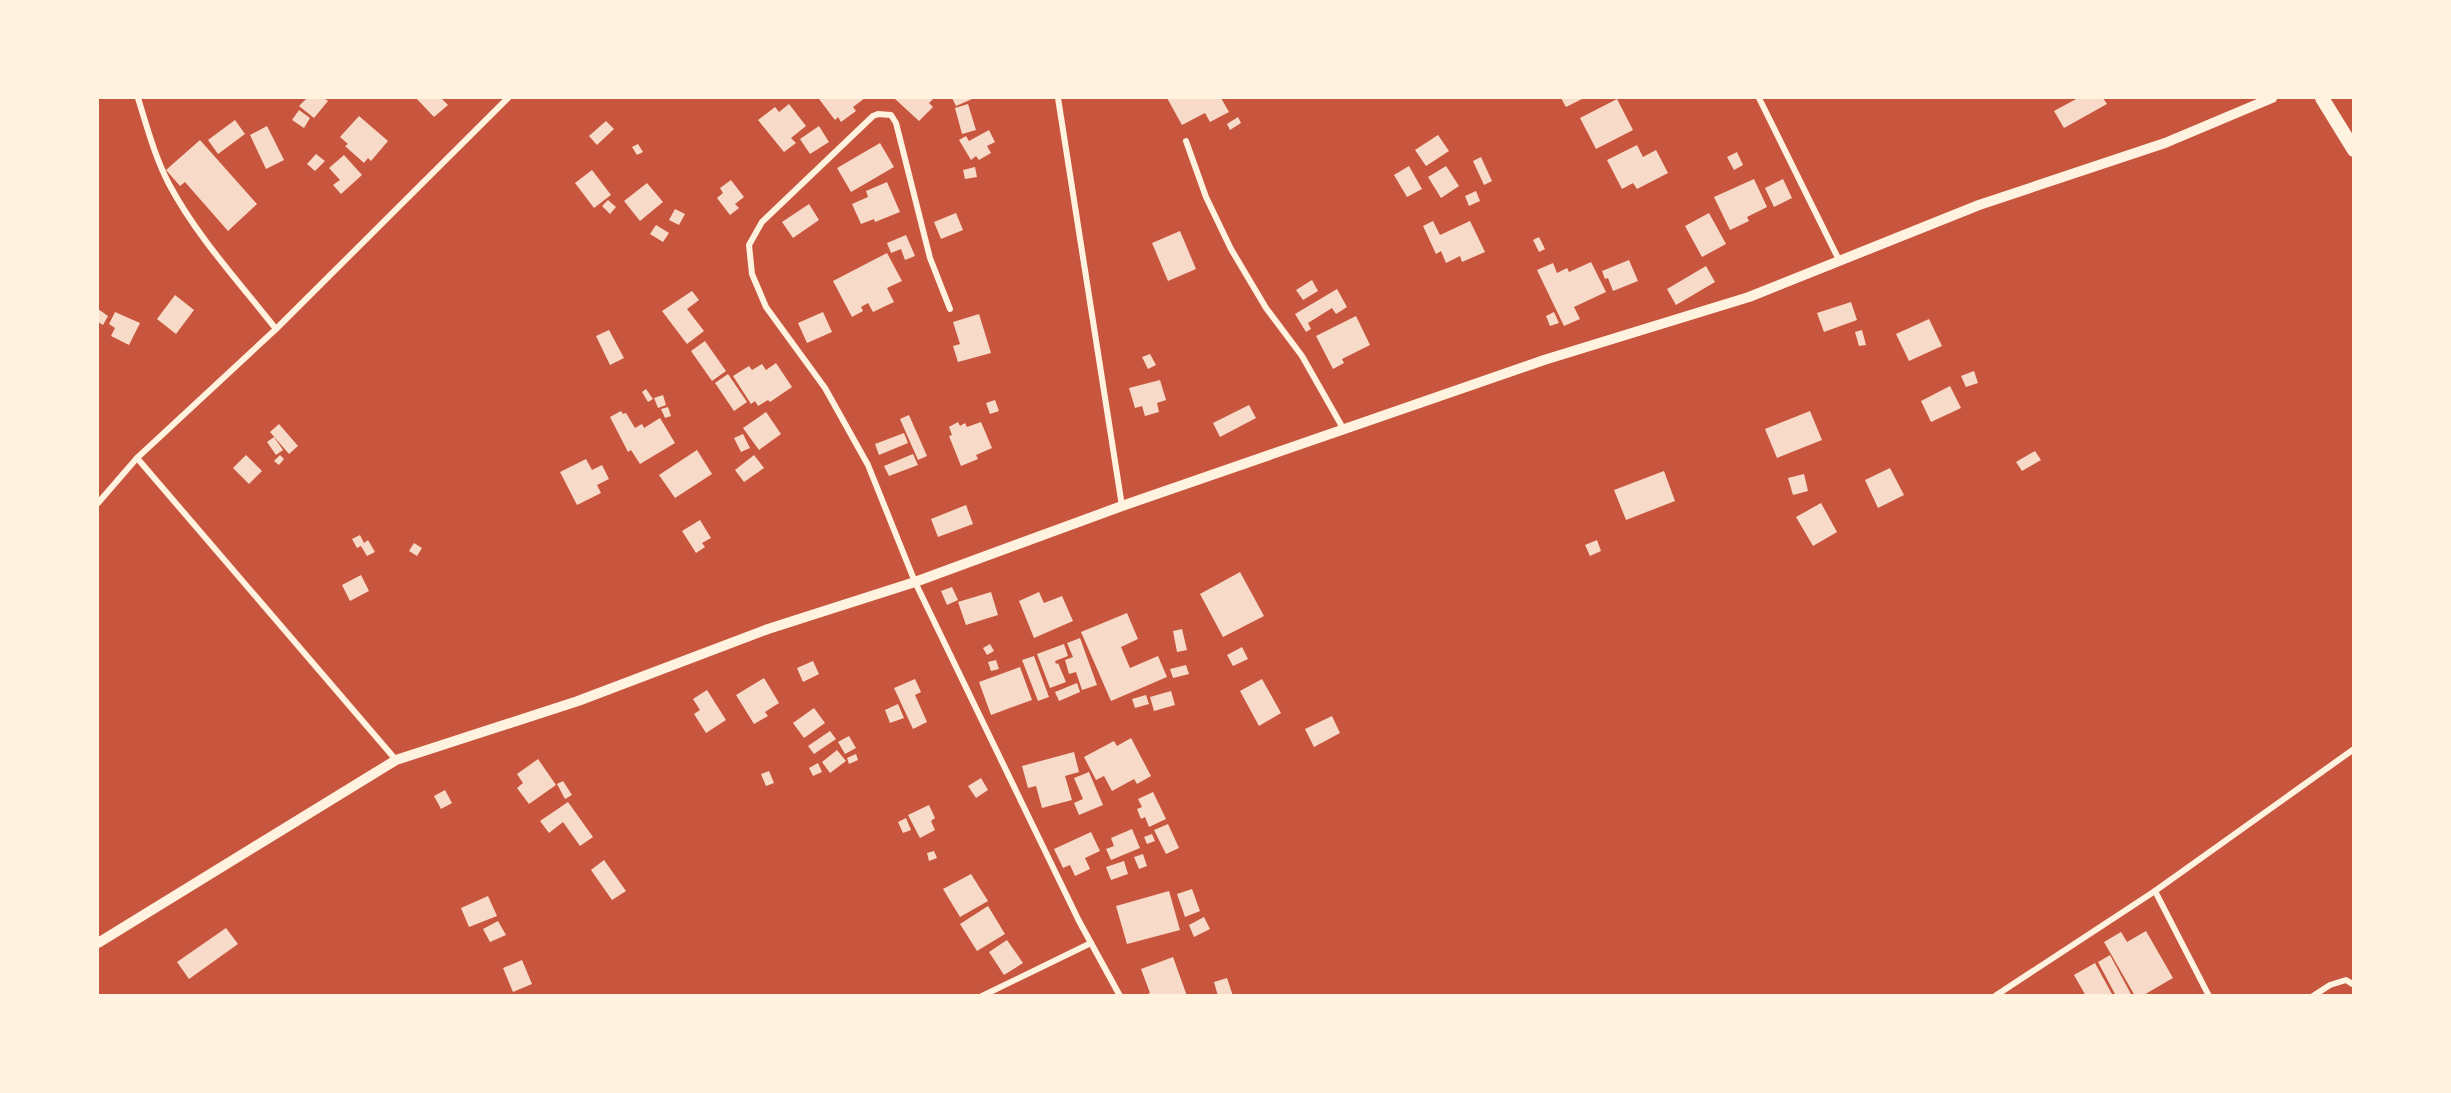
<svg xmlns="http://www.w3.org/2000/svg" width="2451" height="1093" viewBox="0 0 2451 1093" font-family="'Archivo Narrow',sans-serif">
<rect width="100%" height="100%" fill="#c8553d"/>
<!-- building -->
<g fill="#f7dbc8">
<path d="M307,98h17l4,3 -14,17 -15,-12z"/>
<path d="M416,98h25l7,7 -14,12z"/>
<path d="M821,98h44l-12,9 3,4 -15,11 -3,-5 -3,3 -16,-21z"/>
<path d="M894,98h40l-5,5 4,4 -14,14z"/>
<path d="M952,98h19l1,1 -16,7z"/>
<path d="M1167,98h54l8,14 -19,10 -5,-9 -23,12z"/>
<path d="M1561,98h23l-18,9z"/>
<path d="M2078,98h25l4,6 -43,24 -10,-17z"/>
<path d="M1617,99l16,31 -37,19 -16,-31z"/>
<path d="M789,104l17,22 -15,12 5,5 -12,9 -26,-32 17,-13 4,5z"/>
<path d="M968,104l8,26 -14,4 -7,-26z"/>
<path d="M299,110l11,8 -6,10 -12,-8z"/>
<path d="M359,116l29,25 -17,20 -3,-3 -4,5 -19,-17 3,-2 -8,-7z"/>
<path d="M1238,117l3,6 -11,7 -3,-6z"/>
<path d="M235,120l10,14 -27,20 -10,-14z"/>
<path d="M606,121l8,8 -17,16 -8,-9z"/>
<path d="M267,126l17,34 -18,9 -16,-34z"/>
<path d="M819,126l10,16 -19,12 -10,-15z"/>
<path d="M989,130l6,12 -8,4 4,7 -12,7 -3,-4 -5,4 -12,-20 7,-4 3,5z"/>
<path d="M1438,135l11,16 -23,15 -11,-16z"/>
<path d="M200,140l57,64 -29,27 -43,-49 -5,4 -14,-16z"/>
<path d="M880,143l14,24 -43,25 -14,-24z"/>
<path d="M638,144l5,8 -6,3 -5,-8z"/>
<path d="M1637,145l6,12 13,-7 12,23 -31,16 -4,-6 -11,6 -15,-29z"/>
<path d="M1737,152l6,13 -9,5 -7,-13z"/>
<path d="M316,154l9,7 -10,10 -8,-7z"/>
<path d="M344,155l18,20 -21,19 -8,-9 7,-5 -11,-12z"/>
<path d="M1481,157l11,24 -8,4 -11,-24z"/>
<path d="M1409,166l13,23 -15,8 -13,-22z"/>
<path d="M1446,166l13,20 -18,12 -13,-21z"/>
<path d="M975,167l2,10 -12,2 -2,-9z"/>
<path d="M592,170l19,25 -17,13 -19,-25z"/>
<path d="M1754,179l13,28 -20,10 2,4 -19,9 -16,-33z"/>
<path d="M1783,179l9,19 -18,9 -9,-19z"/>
<path d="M731,180l13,17 -9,7 4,4 -9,7 -13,-17 6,-5 -3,-5z"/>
<path d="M887,182l13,30 -25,10 -1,-3 -13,5 -9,-20 16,-7 -2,-6z"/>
<path d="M647,183l16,19 -23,19 -16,-20z"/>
<path d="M1476,191l4,10 -11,5 -4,-10z"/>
<path d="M608,200l8,7 -6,7 -8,-8z"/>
<path d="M809,204l10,16 -26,18 -11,-16z"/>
<path d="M675,209l10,5 -6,11 -10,-5z"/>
<path d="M956,213l7,17 -22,9 -7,-17z"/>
<path d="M1709,213l17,31 -24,13 -17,-31z"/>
<path d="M1433,221l7,14 30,-14 15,31 -23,10 -2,-6 -14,7 -5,-12 -5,3 -13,-28z"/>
<path d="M656,225l13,8 -6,9 -13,-8z"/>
<path d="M1180,231l16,38 -28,12 -16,-38z"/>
<path d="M906,235l9,21 -10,4 -4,-11 -10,4 -4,-10z"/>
<path d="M1539,237l6,12 -6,3 -6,-12z"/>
<path d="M887,253l15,28 -15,7 7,14 -21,10 -5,-9 -7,4 2,4 -11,6 -19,-36z"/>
<path d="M1629,260l9,21 -25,10 -5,-13 -3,1 -3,-8z"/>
<path d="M1591,262l15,30 -32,15 6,12 -16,7 -27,-56 16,-7 4,10 10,-5 2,4z"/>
<path d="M1706,266l9,16 -39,23 -9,-16z"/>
<path d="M1312,280l6,11 -15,9 -7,-10z"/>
<path d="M1337,289l10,18 -11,7 -4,-6 -24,15 3,6 -5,3 -11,-18z"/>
<path d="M692,291l7,9 -12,9 17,22 -17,13 -25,-33z"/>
<path d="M175,295l19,15 -18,24 -19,-15z"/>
<path d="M1851,302l6,18 -33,12 -7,-19z"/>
<path d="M98,309l10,7 -5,9 -5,-3z"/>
<path d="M115,312l25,11 -11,22 -18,-9 4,-8 -6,-4z"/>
<path d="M823,312l9,20 -25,11 -9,-20z"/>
<path d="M1554,312l5,11 -9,3 -4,-10z"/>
<path d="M979,314l12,39 -33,9 -5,-16 7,-2 -7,-22z"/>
<path d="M1356,316l14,29 -28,14 2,4 -11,6 -17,-33z"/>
<path d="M1929,319l13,27 -33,15 -13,-27z"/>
<path d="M609,330l15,28 -14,7 -14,-29z"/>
<path d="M1862,330l4,15 -7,1 -4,-14z"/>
<path d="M705,341l21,30 -14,10 -21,-30z"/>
<path d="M1150,354l6,11 -8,4 -6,-12z"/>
<path d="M776,363l16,24 -22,15 -2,-2 -10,6 -3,-5 -4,3 -18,-28 16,-10 3,4 10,-6 4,6z"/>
<path d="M1974,371l4,12 -12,4 -5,-11z"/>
<path d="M728,374l19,28 -13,9 -19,-28z"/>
<path d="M1160,380l6,20 -9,3 2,9 -14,4 -3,-10 -7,2 -6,-20z"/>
<path d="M1950,386l11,22 -30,14 -10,-21z"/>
<path d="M646,389l7,10 -5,3 -6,-10z"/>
<path d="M663,395l3,10 -8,3 -4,-10z"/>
<path d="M995,400l4,11 -9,3 -4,-11z"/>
<path d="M1249,405l7,13 -36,19 -7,-14z"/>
<path d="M668,407l3,9 -6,2 -4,-9z"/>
<path d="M621,411l2,3 3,-1 9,15 7,-4 2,4 16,-10 15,25 -35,21 -9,-14 -3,2 -18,-35z"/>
<path d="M1810,411l12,29 -45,18 -12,-29z"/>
<path d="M766,412l15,22 -22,16 -16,-22z"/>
<path d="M909,415l18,41 -9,4 -18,-41z"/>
<path d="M958,422l2,4 5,-3 2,4 14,-5 11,26 -16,7 2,4 -17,7 -12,-30 3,-1 -3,-8z"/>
<path d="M279,424l19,22 -9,8 -19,-22z"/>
<path d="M904,433l4,10 -29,12 -4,-11z"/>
<path d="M743,434l7,14 -9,4 -7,-14z"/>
<path d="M274,437l9,13 -7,5 -9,-13z"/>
<path d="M697,450l15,24 -37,24 -16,-23z"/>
<path d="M2035,451l6,9 -19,11 -6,-9z"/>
<path d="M913,454l5,11 -29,11 -5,-10z"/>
<path d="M246,455l16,16 -13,13 -16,-16z"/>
<path d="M280,455l4,4 -5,6 -5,-4z"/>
<path d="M754,455l10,13 -20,14 -9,-12z"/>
<path d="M586,459l6,11 10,-5 7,14 -12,6 4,8 -24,12 -17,-33z"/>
<path d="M1890,468l14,27 -26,13 -13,-28z"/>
<path d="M1664,471l11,30 -49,19 -12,-30z"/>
<path d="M1804,474l4,17 -15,4 -5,-17z"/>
<path d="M1821,503l16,29 -24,14 -17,-29z"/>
<path d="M966,505l7,19 -35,13 -7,-18z"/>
<path d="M700,520l11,18 -9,5 3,4 -9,6 -14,-22z"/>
<path d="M360,535l4,8 4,-3 7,12 -8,4 -6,-10 -4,2 -5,-9z"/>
<path d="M1597,540l4,11 -11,5 -5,-11z"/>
<path d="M414,543l8,5 -5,8 -8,-5z"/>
<path d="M1240,572l24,44 -41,21 -23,-43z"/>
<path d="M361,575l8,16 -19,10 -8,-16z"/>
<path d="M952,587l6,13 -11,5 -6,-14z"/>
<path d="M991,592l7,23 -32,10 -8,-23z"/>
<path d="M1039,592l5,11 18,-7 11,25 -39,17 -15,-37z"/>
<path d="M1127,613l11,26 -17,8 9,21 28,-12 9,21 -56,24 -30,-69z"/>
<path d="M1182,629l5,21 -10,2 -4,-21z"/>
<path d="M1080,638l17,47 -15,5 -6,-18 -7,2 -4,-14 8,-3 -6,-14z"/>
<path d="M990,644l4,7 -7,4 -4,-7z"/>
<path d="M1064,644l4,12 -13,5 1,3 2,-1 8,19 -16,6 -13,-34z"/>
<path d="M1242,647l6,12 -15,7 -6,-11z"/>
<path d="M1034,656l15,41 -11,4 -16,-41z"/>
<path d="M996,660l3,9 -8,2 -3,-9z"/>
<path d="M813,661l6,13 -16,8 -6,-14z"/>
<path d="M1186,665l3,9 -16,4 -3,-9z"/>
<path d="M1020,667l12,33 -41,15 -12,-33z"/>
<path d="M764,678l15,25 -14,9 3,4 -14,8 -18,-29z"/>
<path d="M915,679l6,13 -6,3 12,27 -14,7 -19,-41z"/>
<path d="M1262,679l19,34 -22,13 -19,-35z"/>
<path d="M1077,683l3,9 -21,9 -4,-9z"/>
<path d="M707,690l19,30 -20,13 -12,-19 6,-4 -7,-11z"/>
<path d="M1171,691l4,14 -21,6 -4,-14z"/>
<path d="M1146,695l3,9 -14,4 -3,-9z"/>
<path d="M898,704l6,14 -14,5 -5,-13z"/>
<path d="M814,708l11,15 -21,15 -11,-15z"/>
<path d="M1332,716l8,17 -26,14 -9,-18z"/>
<path d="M830,731l6,8 -22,15 -6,-8z"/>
<path d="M849,736l7,12 -11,6 -7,-12z"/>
<path d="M1131,738l20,38 -14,8 -3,-5 -22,12 -8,-15 -8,4 -12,-23 30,-16 3,5z"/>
<path d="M837,750l9,11 -16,12 -8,-11z"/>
<path d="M1074,752l5,20 -14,4 7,24 -30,8 -6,-22 -8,2 -6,-22z"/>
<path d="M856,754l2,6 -9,4 -2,-6z"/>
<path d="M538,759l18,26 -27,19 -12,-16 6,-5 -6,-9z"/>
<path d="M818,763l4,9 -9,4 -4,-8z"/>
<path d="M769,771l5,12 -8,3 -5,-12z"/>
<path d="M1089,772l14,33 -24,10 -5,-12 9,-4 -9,-21z"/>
<path d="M981,778l7,12 -12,8 -8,-12z"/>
<path d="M563,781l9,14 -7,4 -8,-15z"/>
<path d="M445,790l7,13 -11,6 -7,-13z"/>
<path d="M1153,792l13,27 -17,8 -4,-10 -4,2 -4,-10 5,-2 -4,-8z"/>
<path d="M568,802l25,35 -13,9 -17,-24 -14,11 -9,-12z"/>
<path d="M929,805l6,13 -4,3 4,9 -15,8 -12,-23z"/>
<path d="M906,818l5,12 -8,3 -5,-11z"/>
<path d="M1168,824l11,24 -13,6 -12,-24z"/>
<path d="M1132,829l8,19 -29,12 -5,-11 8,-3 -3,-8z"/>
<path d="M1091,832l9,19 -15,7 5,11 -15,7 -5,-11 -7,3 -9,-19z"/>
<path d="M1152,834l3,7 -8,3 -3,-7z"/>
<path d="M934,851l3,7 -8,3 -2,-8z"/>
<path d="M1143,854l4,12 -8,3 -5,-12z"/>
<path d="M604,860l22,31 -14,9 -21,-30z"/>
<path d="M1124,861l4,13 -17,6 -5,-13z"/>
<path d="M971,874l17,27 -28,16 -17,-28z"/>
<path d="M1192,889l8,22 -15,6 -8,-23z"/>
<path d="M1169,891l11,39 -53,14 -11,-38z"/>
<path d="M488,896l9,20 -28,11 -8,-19z"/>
<path d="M988,906l17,28 -28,17 -17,-27z"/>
<path d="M1204,917l6,12 -16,8 -5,-12z"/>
<path d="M498,921l8,14 -16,7 -7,-13z"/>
<path d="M226,928l12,16 -49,35 -12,-17z"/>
<path d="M2146,931l27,47 -31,18h-7l-31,-54 17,-10 6,10z"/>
<path d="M1007,940l16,23 -19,12 -15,-23z"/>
<path d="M2110,955l22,41h-16l-18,-34z"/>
<path d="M1173,957l14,39h-44l7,-3 -9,-24z"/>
<path d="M522,960l10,24 -19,8 -10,-24z"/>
<path d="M2095,963l18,33h-27l-12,-21z"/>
<path d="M1227,978l6,18h-15l-4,-14z"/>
</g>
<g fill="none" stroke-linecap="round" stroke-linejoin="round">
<!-- minor -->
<g stroke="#fff3e0" stroke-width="6">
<path d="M138,98c9,29 17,59 31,86 28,53 71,99 107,145"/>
<path d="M1058,98l64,408"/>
<path d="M1759,98l80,162"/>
<path d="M1186,141l20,56 25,52 35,59 36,48 42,74"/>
<path d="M950,309l-20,-51 -34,-135 -5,-8 -13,-1 -5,2 -111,106 -13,23 3,29 14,33 59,81 43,77 47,117 164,339 41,75"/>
<path d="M137,458l259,302"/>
<path d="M98,503l39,-45 139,-129 232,-231"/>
<path d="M2155,891l54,105"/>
<path d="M982,996l109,-53"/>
<path d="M1995,996l160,-105 199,-142"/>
<path d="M2313,996l17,-11 16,-5 8,5"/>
</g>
<!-- tertiary -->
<path stroke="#fff3e0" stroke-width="10" d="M98,943l298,-183 182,-59 190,-72 147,-47 207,-76 422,-146 205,-63 230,-92 186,-62 107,-45"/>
<!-- trunk -->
<path stroke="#fff3e0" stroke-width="14" d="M2322,98l32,52"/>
</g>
<!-- border -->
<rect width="2451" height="1093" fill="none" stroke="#fff3e0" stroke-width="198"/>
</svg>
